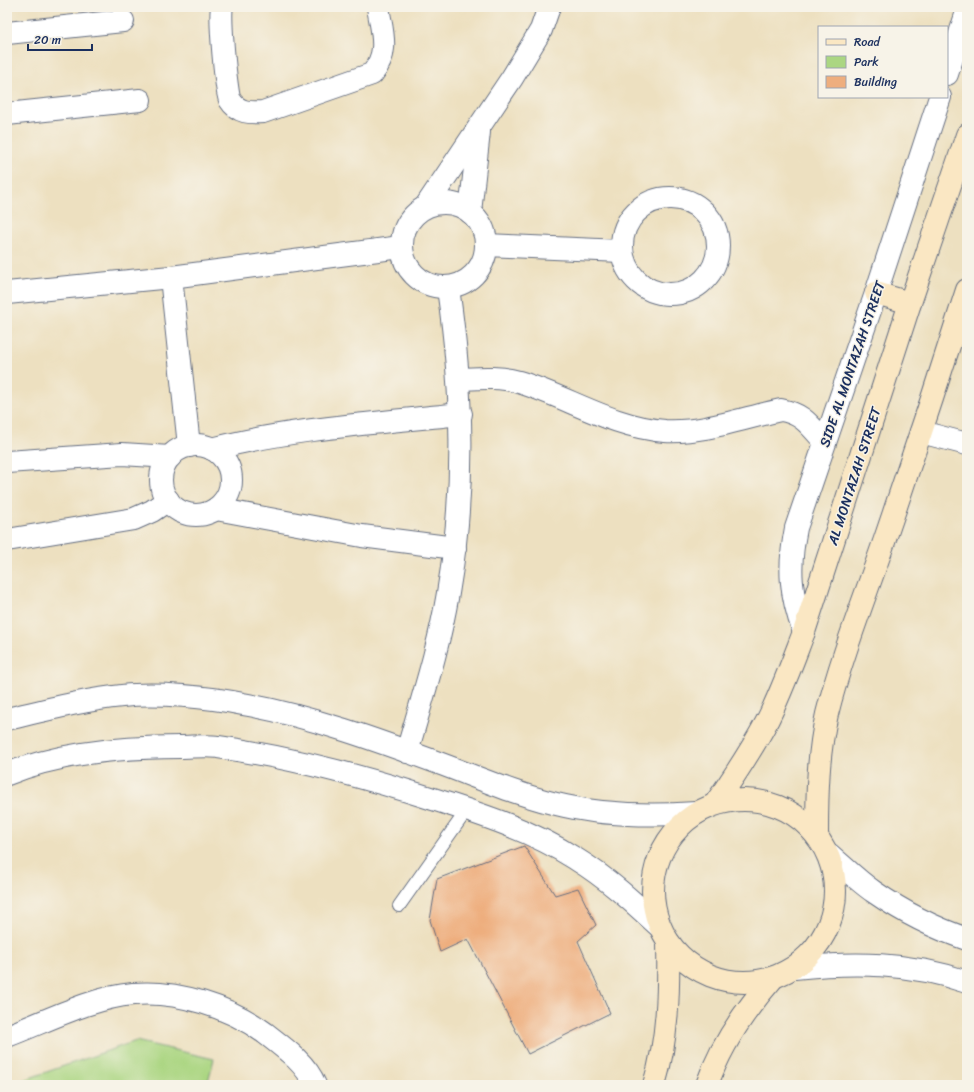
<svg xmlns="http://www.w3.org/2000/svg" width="974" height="1092" font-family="Sriracha,sans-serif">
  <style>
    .green { fill: #abd682; stroke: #638270 }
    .building { fill: #eeae7e }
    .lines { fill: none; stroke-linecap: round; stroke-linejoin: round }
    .lane-casing { stroke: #646d80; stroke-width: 14 }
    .street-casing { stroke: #646d80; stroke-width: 24 }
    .secondary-casing { stroke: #646d80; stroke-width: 24 }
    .lane { stroke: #fff; stroke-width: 12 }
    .street { stroke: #fff; stroke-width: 22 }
    .secondary { stroke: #fae7c3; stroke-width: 22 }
    .labels { text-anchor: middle; stroke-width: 3; stroke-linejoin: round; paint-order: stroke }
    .street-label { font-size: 14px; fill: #1b2f5e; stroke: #f7f3e8 }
  </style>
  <rect width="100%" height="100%" fill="#f7f3e8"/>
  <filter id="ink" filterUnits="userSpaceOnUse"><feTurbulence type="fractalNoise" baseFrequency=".025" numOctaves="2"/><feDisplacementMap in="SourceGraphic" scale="8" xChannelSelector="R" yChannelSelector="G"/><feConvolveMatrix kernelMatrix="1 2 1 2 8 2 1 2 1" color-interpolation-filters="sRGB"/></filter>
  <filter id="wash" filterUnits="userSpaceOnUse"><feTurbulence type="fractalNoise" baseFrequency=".012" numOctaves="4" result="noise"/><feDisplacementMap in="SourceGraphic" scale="16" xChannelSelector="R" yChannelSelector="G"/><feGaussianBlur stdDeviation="0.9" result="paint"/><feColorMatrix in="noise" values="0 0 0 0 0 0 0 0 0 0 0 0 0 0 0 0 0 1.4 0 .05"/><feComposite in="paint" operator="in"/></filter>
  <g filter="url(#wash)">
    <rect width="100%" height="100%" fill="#ede0c0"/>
    <!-- green -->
    <path class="green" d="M136 1041 214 1059 207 1085H9Z"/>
    <g id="blocks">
      <!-- building -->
      <path class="building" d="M524 846 555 895 578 888 596 925 578 941 610 1013 528 1054 468 939 440 952 430 920 437 879Z"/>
    </g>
  </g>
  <g filter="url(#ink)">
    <use href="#blocks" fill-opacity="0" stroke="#646d80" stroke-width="1"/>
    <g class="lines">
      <!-- lane casing -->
      <g class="lane-casing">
        <path id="lane" d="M399 906 467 810"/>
      </g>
      <!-- street casing -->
      <g class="street-casing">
        <g id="street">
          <path d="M222 7C219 14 226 93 230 100 238 113 250 113 263 112L372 74C390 52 382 33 378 7"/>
          <path d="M7 33 123 21"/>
          <path d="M947 74 967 12"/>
          <path d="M7 114 140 100"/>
          <circle cx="670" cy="246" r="48"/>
          <circle cx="444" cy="245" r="42"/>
          <path d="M426 206 512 78 541 30 549 7"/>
          <path d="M470 212 479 132"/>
          <path d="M486 245 621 251"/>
          <path d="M171 277 189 446"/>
          <path d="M7 293 171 277 401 247"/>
          <path d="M459 379C479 378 499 376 519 382 568 397 612 427 665 431 704 433 743 418 781 410 804 414 810 426 825 442"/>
          <path d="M921 432 967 444"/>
          <circle cx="196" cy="480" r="35"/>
          <path d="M212 449C294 428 378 423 461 414"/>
          <path d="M7 462 122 454 170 457"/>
          <path d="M216 509 362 536 455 548"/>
          <path d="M7 540 134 519 152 511 168 500"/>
          <path d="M804 632C790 594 788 568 796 528L876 293 940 97"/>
          <path d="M7 719C45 710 83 700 122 696 157 692 209 697 243 704 311 716 379 741 444 765 484 780 523 797 565 806 609 816 652 816 696 813"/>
          <path d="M407 752C422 699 439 647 448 593 466 488 463 393 448 288"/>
          <path d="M7 774C59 753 124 747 180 747 192 747 206 745 218 747 291 757 361 776 430 798 480 814 531 830 576 859 607 878 633 902 660 927"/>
          <path d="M829 854C844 867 858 881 874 892 903 912 934 928 967 939"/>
          <path d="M794 968C853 962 910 962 967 982"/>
          <path d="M7 1036C47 1021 90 998 133 994 177 990 230 1007 265 1033 283 1047 306 1063 315 1085"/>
        </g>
      </g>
      <!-- secondary casing -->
      <g class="secondary-casing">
        <g id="secondary">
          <path d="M876 293 910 303"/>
          <circle cx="744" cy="891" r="91"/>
          <path d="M715 804C733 778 751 751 766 723 781 694 792 663 804 632L910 303 967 135"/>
          <path d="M817 834C817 794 818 753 827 714 842 654 866 595 886 536 914 454 941 372 967 290"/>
          <path d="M654 1085C668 1039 669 990 668 942"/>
          <path d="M707 1085C721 1044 745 1010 773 978"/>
        </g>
      </g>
      <!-- lane -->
      <use href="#lane" class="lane"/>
      <!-- street -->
      <use href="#street" class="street"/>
      <!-- secondary -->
      <use href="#secondary" class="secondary"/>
    </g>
  </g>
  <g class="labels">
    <!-- street labels -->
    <g class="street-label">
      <text transform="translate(852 364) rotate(-71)" y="5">SIDE AL MONTAZAH STREET</text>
      <text transform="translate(854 476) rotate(-72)" y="5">AL MONTAZAH STREET</text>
    </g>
  </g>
  <!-- margin -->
  <rect width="974" height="1092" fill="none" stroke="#f7f3e8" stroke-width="24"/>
  <!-- legend -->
  <rect x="818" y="26" width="130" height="72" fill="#f7f3e8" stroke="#9fa5b1"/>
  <rect x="826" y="39" width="20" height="6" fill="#fae7c3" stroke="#9fa5b1"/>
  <text x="854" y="46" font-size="12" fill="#1b2f5e">Road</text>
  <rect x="826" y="56" width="20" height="12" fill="#abd682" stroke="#9fa5b1"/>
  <text x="854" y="66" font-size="12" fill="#1b2f5e">Park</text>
  <rect x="826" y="76" width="20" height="12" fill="#eeae7e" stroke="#9fa5b1"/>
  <text x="854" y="86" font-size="12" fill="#1b2f5e">Building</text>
  <!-- scale -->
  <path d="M28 44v6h64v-6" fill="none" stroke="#1b2f5e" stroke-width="2"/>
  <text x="34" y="44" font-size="12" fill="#1b2f5e" stroke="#f7f3e8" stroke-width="3" paint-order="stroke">20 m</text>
</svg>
